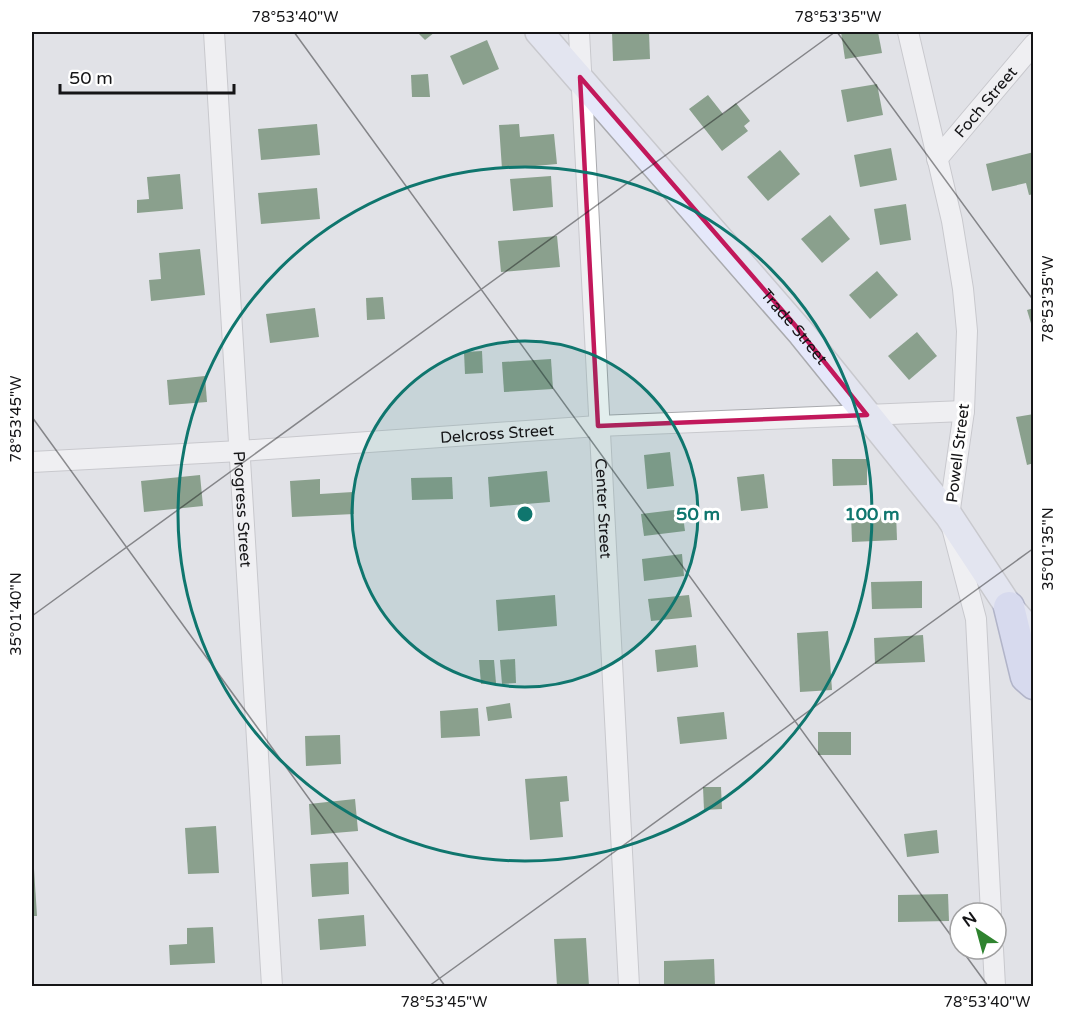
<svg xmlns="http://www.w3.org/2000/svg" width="1065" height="1018" font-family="'Varela Round',sans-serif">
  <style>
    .building { fill: #1f511f }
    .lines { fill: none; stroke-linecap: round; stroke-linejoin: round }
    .street-casing { stroke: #a9aaae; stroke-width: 22 }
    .secondary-casing { stroke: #a9aaae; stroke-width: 30 }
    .primary-casing { stroke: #757ca3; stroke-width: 33 }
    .street { stroke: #fff; stroke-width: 20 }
    .secondary { stroke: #e5e8fa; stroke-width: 27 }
    .primary { stroke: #cbd1f5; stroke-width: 30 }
    .marked { fill: none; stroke: #c2185b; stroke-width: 4.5; stroke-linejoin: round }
    .ticks { fill: none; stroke: #151517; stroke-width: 1.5; stroke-opacity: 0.45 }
    .ring { fill: none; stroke: #0f766e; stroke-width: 3 }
    .labels { text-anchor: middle; stroke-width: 6; stroke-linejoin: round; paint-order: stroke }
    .street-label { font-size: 16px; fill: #151517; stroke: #fff }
    .centre { fill: #0f766e; stroke: #fff; stroke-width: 3 }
    .ring-label { font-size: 18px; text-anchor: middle; font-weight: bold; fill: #0f766e; stroke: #fff; stroke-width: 6; stroke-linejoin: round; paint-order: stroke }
    .neatline { fill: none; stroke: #151517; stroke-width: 2 }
    .ticks-label { font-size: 15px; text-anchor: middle; fill: #151517 }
  </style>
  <rect width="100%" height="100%" fill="#e1e2e7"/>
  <!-- building -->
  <g class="building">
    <path d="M417 32H435L425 40Z"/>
    <path d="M612 32H649L650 59 613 61Z"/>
    <path d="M841 32H878L882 53 845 59Z"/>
    <path d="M487 40 499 69 463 85 450 56Z"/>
    <path d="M428 74 430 97H412L411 75Z"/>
    <path d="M877 84 883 115 847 122 841 90Z"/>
    <path d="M708 95 723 114 736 103 750 121 744 126 748 131 722 151 689 109Z"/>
    <path d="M317 124 320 155 261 160 258 129Z"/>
    <path d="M519 124 520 137 554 134 557 164 502 169 499 125Z"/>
    <path d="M891 148 897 180 860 187 854 155Z"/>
    <path d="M780 150 800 174 768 201 747 177Z"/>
    <path d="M1034 152V194L1029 195 1026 183 992 191 986 164Z"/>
    <path d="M180 174 183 209 137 213V200L149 199 147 177Z"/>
    <path d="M551 176 553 207 513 211 510 179Z"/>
    <path d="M317 188 320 219 261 224 258 193Z"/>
    <path d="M906 204 911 240 880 245 874 209Z"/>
    <path d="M830 215 850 239 822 263 801 239Z"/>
    <path d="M557 236 560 267 501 272 498 241Z"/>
    <path d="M200 249 205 295 151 301 149 280 161 279 159 253Z"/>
    <path d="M877 271 898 295 870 319 849 295Z"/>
    <path d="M383 297 385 319 367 320 366 298Z"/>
    <path d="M315 308 319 337 270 343 266 314Z"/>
    <path d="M1034 308V330H1033L1027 310Z"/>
    <path d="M917 332 937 356 909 380 888 356Z"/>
    <path d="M482 351 483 373 465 374 464 352Z"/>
    <path d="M551 359 553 389 504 392 502 362Z"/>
    <path d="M205 376 207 402 169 405 167 380Z"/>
    <path d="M1034 414V463L1027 465 1016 417Z"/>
    <path d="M670 452 674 486 647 489 644 455Z"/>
    <path d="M832 459H867V485L833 486Z"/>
    <path d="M547 471 550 502 490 507 488 477Z"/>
    <path d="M764 474 768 508 741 511 737 477Z"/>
    <path d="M200 475 203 506 144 512 141 481Z"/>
    <path d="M452 477 453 499 412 500 411 478Z"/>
    <path d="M320 479V494L353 492 354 514 292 517 290 481Z"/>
    <path d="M682 509 685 531 644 536 641 514Z"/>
    <path d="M896 512 897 540 852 542 851 514Z"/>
    <path d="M682 554 684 576 644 581 642 559Z"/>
    <path d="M922 581V608L872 609 871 582Z"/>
    <path d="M555 595 557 626 498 631 496 600Z"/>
    <path d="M689 595 692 617 651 621 648 599Z"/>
    <path d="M828 631 832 690 800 692 797 633Z"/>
    <path d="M923 635 925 662 875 664 874 638Z"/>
    <path d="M696 645 698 667 657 672 655 650Z"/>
    <path d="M515 659 516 683 502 684 500 660Z"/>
    <path d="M479 660H494L496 683 481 684Z"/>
    <path d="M510 703 512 718 488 721 486 707Z"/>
    <path d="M478 708 480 736 441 738 440 711Z"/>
    <path d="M724 712 727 739 680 744 677 717Z"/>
    <rect x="818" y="732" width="33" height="23"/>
    <path d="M340 735 341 764 306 766 305 736Z"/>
    <path d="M567 776 569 801 560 802 563 837 530 840 525 779Z"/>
    <path d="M703 787H721L722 809 704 810Z"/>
    <path d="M355 799 358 831 311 835 309 804Z"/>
    <path d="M216 826 219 873 188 874 185 828Z"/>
    <path d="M937 830 939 853 907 857 904 834Z"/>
    <path d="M348 862 349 894 312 897 310 864Z"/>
    <path d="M34 869 37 916H32V870Z"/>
    <path d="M948 894 949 921 898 922V895Z"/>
    <path d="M364 915 366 946 320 950 318 919Z"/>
    <path d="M213 927 215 963 170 965 169 945 187 944V928Z"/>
    <path d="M586 938 589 986H557L554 939Z"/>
    <path d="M714 959 715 986H664V961Z"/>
  </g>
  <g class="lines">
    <!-- street casing -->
    <g class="street-casing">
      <g id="street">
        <path id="s1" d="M214 32 272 986"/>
        <path id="s2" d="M579 32 629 986"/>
        <path d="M908 32 952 221 963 289 967 331 964 411 949 516 976 619 991 913"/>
        <path id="s3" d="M937 159 1034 44"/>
        <path id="s4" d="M32 462 240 451 598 426 964 411"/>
        <path d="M993 949 995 986"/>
      </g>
    </g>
    <!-- secondary casing -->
    <g class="secondary-casing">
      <g id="secondary">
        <path id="s5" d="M539 32 802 334 949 516 1009 607 1034 636"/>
      </g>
    </g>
    <!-- primary casing -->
    <g class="primary-casing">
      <path id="primary" d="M1009 607 1026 677 1034 684"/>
    </g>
    <!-- street -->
    <use href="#street" class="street"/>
    <!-- secondary -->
    <use href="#secondary" class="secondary"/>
    <!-- primary -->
    <use href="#primary" class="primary"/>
  </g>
  <!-- marked area -->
  <path d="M0 0H1065V1018H0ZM580 77 794 324 867 415 598 426Z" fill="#e1e2e7" fill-opacity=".55" fill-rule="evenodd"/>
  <path class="marked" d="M580 77 794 324 867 415 598 426Z"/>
  <!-- ticks -->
  <path class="ticks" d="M294 32 960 948M837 32 1034 301M32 417 445 986M32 616 835 32M961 949 988 986M429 986 1034 548"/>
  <!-- distance rings -->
  <circle cx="525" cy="514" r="173" fill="#0f766e" fill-opacity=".12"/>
  <g class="ring">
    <circle cx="525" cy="514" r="173"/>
    <circle cx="525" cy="514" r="347"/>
  </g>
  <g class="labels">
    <!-- street labels -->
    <g class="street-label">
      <text dy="6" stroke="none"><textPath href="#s3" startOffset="75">Foch Street</textPath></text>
      <text dy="6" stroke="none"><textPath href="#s5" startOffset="390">Trade Street</textPath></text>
      <text dy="6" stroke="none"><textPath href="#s4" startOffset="466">Delcross Street</textPath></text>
      <text transform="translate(957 453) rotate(-83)" y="6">Powell Street</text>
      <text dy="6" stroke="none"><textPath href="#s1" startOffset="478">Progress Street</textPath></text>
      <text dy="6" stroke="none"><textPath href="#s2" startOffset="477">Center Street</textPath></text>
    </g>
  </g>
  <circle cx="525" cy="514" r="9" class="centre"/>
  <g class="ring-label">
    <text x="698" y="520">50 m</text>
    <text x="872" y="520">100 m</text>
  </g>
  <!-- border -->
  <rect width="1065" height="1018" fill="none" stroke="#ffffff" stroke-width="66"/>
  <!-- north arrow -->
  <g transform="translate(978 931) rotate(324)"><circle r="28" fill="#ffffff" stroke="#a1a1a2" stroke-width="1.5"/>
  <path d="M0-4.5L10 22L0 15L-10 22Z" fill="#2f832f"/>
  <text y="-9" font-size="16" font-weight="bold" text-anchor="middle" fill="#151517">N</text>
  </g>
  <!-- scale -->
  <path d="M60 84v9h174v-9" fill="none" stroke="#151517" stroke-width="3"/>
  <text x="69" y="84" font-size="18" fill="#151517" stroke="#ffffff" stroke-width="4.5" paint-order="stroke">50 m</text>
  <rect x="33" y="33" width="999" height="952" class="neatline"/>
  <g class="ticks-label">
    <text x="295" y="22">78°53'40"W</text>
    <text x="838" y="22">78°53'35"W</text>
    <text transform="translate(1048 299) rotate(-90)" y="5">78°53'35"W</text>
    <text transform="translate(16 419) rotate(-90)" y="5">78°53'45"W</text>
    <text transform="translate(1048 549) rotate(-90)" y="5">35°01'35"N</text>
    <text transform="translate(16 614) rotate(-90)" y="5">35°01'40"N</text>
    <text x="444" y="1007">78°53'45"W</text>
    <text x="987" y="1007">78°53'40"W</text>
  </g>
</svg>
